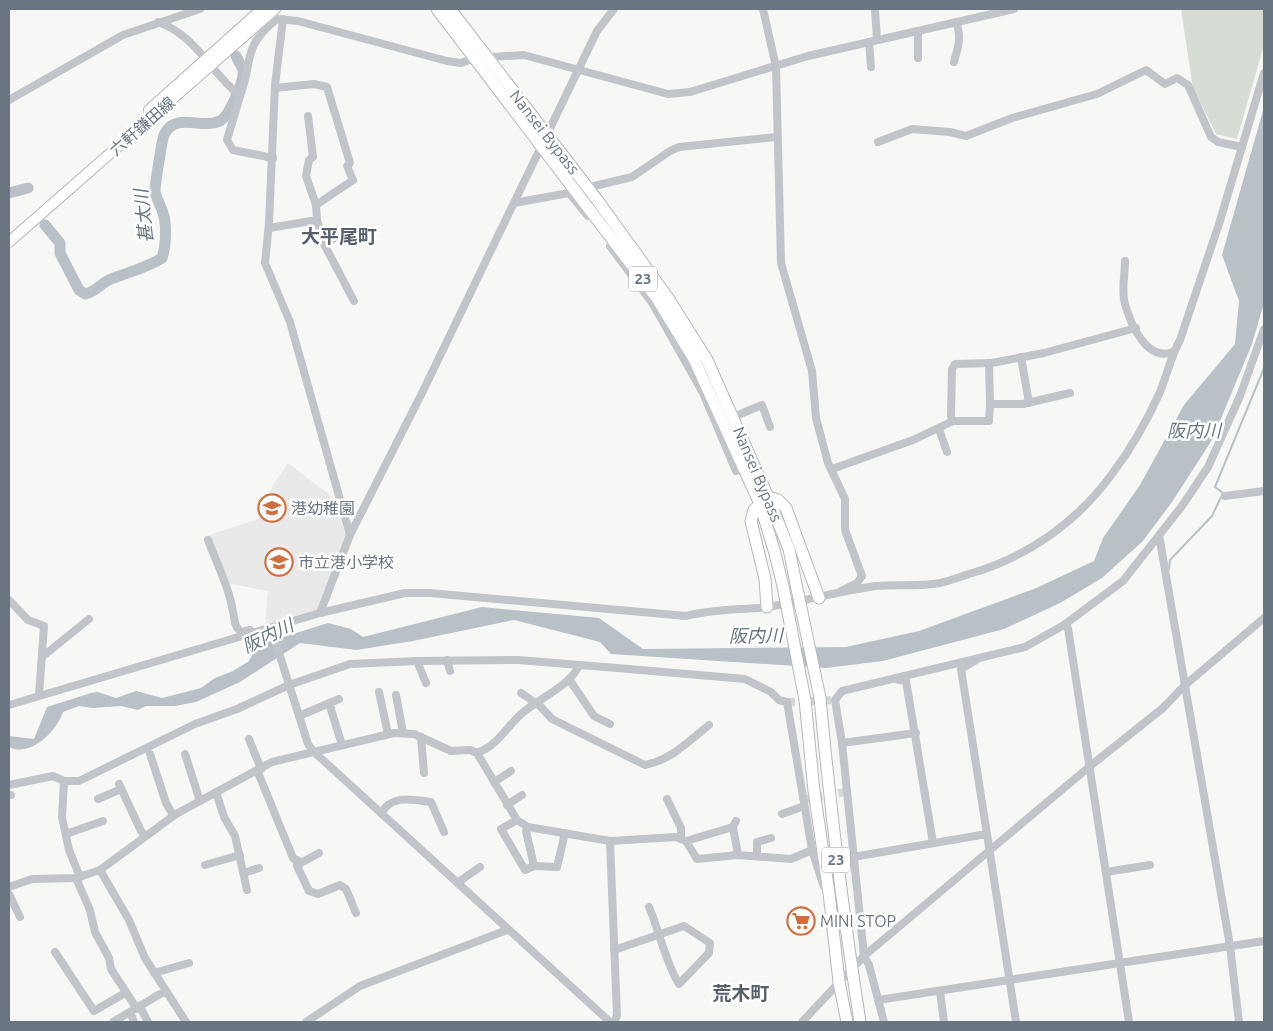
<svg xmlns="http://www.w3.org/2000/svg" width="1273" height="1031" font-family="Ubuntu,'Noto Sans JP',sans-serif">
  <style>
    .built { fill: #e8e9e8 }
    .green { fill: #d7dcd5 }
    .water { fill: #b9c1c7 }
    .lines { fill: none; stroke-linecap: round; stroke-linejoin: round }
    .stream { stroke: #b9c1c7; stroke-width: 2 }
    .river { stroke: #b9c1c7; stroke-width: 11 }
    .minor-tunnel { stroke: #d4d7d8; stroke-width: 8; stroke-dasharray: 8 4; stroke-linecap: butt }
    .major-casing { stroke: #b3b6ba; stroke-width: 12 }
    .highway-casing { stroke: #b4b7ba; stroke-width: 13 }
    .minor { stroke: #c1c4c8; stroke-width: 8 }
    .major { stroke: #fff; stroke-width: 10 }
    .highway { stroke: #fff; stroke-width: 11 }
    .highway-bridge-casing { stroke: #b4b7ba; stroke-width: 13; stroke-linecap: butt }
    .highway-bridge { stroke: #fff; stroke-width: 11 }
    .labels { text-anchor: middle; stroke-width: 5; stroke-linejoin: round; paint-order: stroke }
    .shield { fill: #fff; stroke: #979ea8; stroke-width: 1 }
    .shield-label { font-size: 15px; font-weight: bold; fill: #6a7582 }
    .street-label { font-size: 16px; fill: #6a7582; stroke: #fff }
    .poi-label { font-size: 16px; fill: #6a7582; stroke: #fff; text-anchor: start }
    .water-label { font-size: 18px; font-style: italic; fill: #66757e; stroke: #fff }
    .quarter-label { font-size: 19px; font-weight: bold; fill: #575f69; stroke: #fff }
  </style>
  <rect width="100%" height="100%" fill="#f7f8f5"/>
  <!-- built -->
  <path class="built" d="M288 463 335 499 347 540 318 610 290 617 288 620 265 627 268 591 227 583 209 535 258 519 273 485Z"/>
  <!-- green -->
  <path class="green" d="M1181 9H1264V45L1237 139 1216 134 1193 88Z"/>
  <!-- water -->
  <path class="water" d="M1264 107V303L1252 344 1212 440 1172 502 1143 541 1102 578 1060 603 1004 629 883 661 826 668 611 654 600 642 514 620 413 641 356 650 300 643 240 682 196 702 175 706H146L138 710 121 706 93 708 79 706 63 712C57 731 30 758 9 747V736L34 739 47 707 91 693 98 692 116 698 136 691 162 698 201 688 215 678 233 671 249 661 258 645 328 623 351 629 363 637 482 607 599 618 643 649 846 647 919 631 1034 589 1094 561 1103 538 1140 485 1184 405 1235 344 1239 301 1222 255Z"/>
  <g class="lines">
    <!-- stream -->
    <path class="stream" d="M1169 569 1170 560 1212 516 1223 493 1215 487 1264 368"/>
    <!-- river -->
    <g class="river">
      <path d="M9 193 28 188"/>
      <path d="M45 225 60 243V253L79 290 85 294C96 292 101 283 111 279 129 272 146 268 162 258 166 246 167 225 163 213 161 206 156 198 155 191 155 185 162 140 164 135 175 111 202 130 220 121 229 116 245 80 243 70 242 66 238 61 236 56"/>
    </g>
    <!-- minor-tunnel -->
    <g class="minor-tunnel">
      <path d="M787 702 835 700"/>
      <path d="M803 800 845 792"/>
    </g>
    <!-- major casing -->
    <g class="major-casing">
      <g id="major">
        <path d="M149 110 262 9"/>
        <path d="M9 242 275 9"/>
      </g>
    </g>
    <!-- highway casing -->
    <g class="highway-casing">
      <g id="highway">
        <path d="M437 9 656 297 694 359 760 504 774 550 783 586"/>
        <path d="M450 9 598 201 668 298 707 360 768 497 789 549 796 584"/>
        <path d="M768 497 778 500 786 508 819 598"/>
        <path d="M760 504 754 510 751 521 765 579 767 607"/>
        <path d="M820 698C830 806 843 914 860 1022"/>
        <path d="M805 700 814 791 829 893 839 982 847 1022"/>
      </g>
    </g>
    <!-- minor -->
    <g class="minor">
      <path d="M763 9 776 67 781 263 812 371 816 418 828 463 845 499V530L862 576 857 583 841 591"/>
      <path d="M875 9 877 40"/>
      <path d="M283 19 275 85 269 223 265 263 290 322 350 535 320 613"/>
      <path d="M158 22C197 36 209 71 240 96L227 140 233 150 273 158"/>
      <path d="M869 42 871 67"/>
      <path d="M918 58V31"/>
      <path d="M954 62C958 47 962 37 956 22"/>
      <path d="M275 88 314 84 327 87 350 163 347 166 353 180 316 205"/>
      <path d="M240 96C254 59 241 48 277 19L298 21 447 61 461 63 475 58 524 55 668 94 690 92 808 56 1014 9"/>
      <path d="M9 100 123 35 200 9"/>
      <path d="M878 142 912 129 950 132 966 136 1012 118 1097 94 1146 70 1165 84 1177 78 1188 85 1211 137 1218 142 1242 147"/>
      <path d="M594 186 632 177 670 151 679 147 776 137"/>
      <path d="M514 203 569 193 588 216"/>
      <path d="M317 220 324 244 354 301"/>
      <path d="M269 228 317 220 316 205 306 176 309 160 313 157 308 116"/>
      <path d="M324 244 342 234"/>
      <path d="M610 246 653 304 703 393 736 471"/>
      <path d="M1125 261C1125 274 1121 292 1125 304 1131 325 1147 362 1173 352"/>
      <path d="M1021 357 1029 403"/>
      <path d="M989 363 990 404"/>
      <path d="M733 417 762 405 770 427"/>
      <path d="M953 421 951 417 952 369 955 364 992 363 1044 353 1136 328"/>
      <path d="M939 429 947 452"/>
      <path d="M832 469 913 440 953 421H989L990 404H1023L1070 393"/>
      <path d="M1225 496 1264 491"/>
      <path d="M350 535 423 391 597 31 614 9"/>
      <path d="M1159 535 1230 946 1239 1022"/>
      <path d="M208 540C217 564 229 587 233 612 235 620 234 628 242 632L250 630"/>
      <path d="M9 600 28 620 44 626 39 695"/>
      <path d="M1064 625 1068 628 1129 1022"/>
      <path d="M271 628 308 744 313 751 610 1022"/>
      <path d="M42 657 89 619"/>
      <path d="M447 660 450 671"/>
      <path d="M976 660 961 669 987 834"/>
      <path d="M417 661 426 683"/>
      <path d="M569 679 594 716 610 724"/>
      <path d="M894 679 906 681 933 843"/>
      <path d="M379 692 388 734"/>
      <path d="M521 693 540 706 552 719 645 765C671 760 689 741 709 725"/>
      <path d="M396 695 403 733"/>
      <path d="M329 703 342 745"/>
      <path d="M9 705 320 613 405 593H430L686 616C713 609 740 610 768 607 804 601 840 591 876 586 897 584 919 587 940 583 950 581 960 577 969 574 1027 557 1076 523 1112 474 1131 449 1147 421 1160 392 1167 375 1171 356 1180 340L1219 224 1264 73"/>
      <path d="M299 716 339 699"/>
      <path d="M421 737 424 773"/>
      <path d="M249 739 261 769"/>
      <path d="M842 743 916 733"/>
      <path d="M477 753C497 746 505 729 520 715 536 700 572 685 579 665"/>
      <path d="M150 754 166 803 173 815"/>
      <path d="M185 754 200 801"/>
      <path d="M257 770 293 858 301 863 319 853"/>
      <path d="M64 781 62 817 69 850 80 877"/>
      <path d="M494 782 511 771"/>
      <path d="M119 784 141 831 145 836"/>
      <path d="M9 785 53 776 64 781H79L195 724 237 709 289 685 350 664 417 661 518 660 617 668 745 679 771 692 779 700 787 702 812 850"/>
      <path d="M216 792 224 817 235 836 247 890"/>
      <path d="M9 795H11"/>
      <path d="M98 799 121 789"/>
      <path d="M667 799 681 828V839"/>
      <path d="M507 805 522 795"/>
      <path d="M382 812C393 794 413 800 431 802L444 832"/>
      <path d="M782 814 804 806"/>
      <path d="M517 820 501 829 525 870 534 866 557 867 565 833"/>
      <path d="M736 821 733 827 738 855"/>
      <path d="M528 827 526 831 534 866"/>
      <path d="M66 834 103 821"/>
      <path d="M610 841 617 1016 614 1022"/>
      <path d="M686 841 733 827"/>
      <path d="M757 855V842L771 838"/>
      <path d="M853 857 987 834 1016 1022"/>
      <path d="M297 860V866L309 891 318 894 340 885 346 889 356 913"/>
      <path d="M205 865 240 855"/>
      <path d="M100 870 129 920 145 958 186 1022"/>
      <path d="M1106 872 1150 865"/>
      <path d="M244 873 259 868"/>
      <path d="M76 878 90 910 95 932 109 958 111 969 137 1009"/>
      <path d="M457 883 480 867"/>
      <path d="M9 887 32 879 76 878 100 870 176 814 272 762 394 733 414 734 451 751 470 750 477 753 517 820 528 827 610 841 676 837 686 841 697 859 738 855 791 859 812 850 824 887"/>
      <path d="M9 894 20 917"/>
      <path d="M614 950 684 926 710 943 709 953 679 984C666 964 659 930 649 907"/>
      <path d="M55 952 94 1011 125 993"/>
      <path d="M154 973 189 963"/>
      <path d="M940 991 944 1022"/>
      <path d="M878 1000 1264 941"/>
      <path d="M140 1007 148 1022"/>
      <path d="M130 1012 134 1022"/>
      <path d="M113 1022 160 994 167 992"/>
      <path d="M306 1022 360 986 507 930"/>
      <path d="M802 1022 864 956 1089 767 1163 708 1184 686 1264 618"/>
      <path d="M884 1022 869 965 864 956 842 743 835 700 842 691 1025 647 1064 625 1123 581 1182 506 1208 467 1240 396 1264 329"/>
    </g>
    <!-- major -->
    <use href="#major" class="major"/>
    <!-- highway -->
    <use href="#highway" class="highway"/>
    <!-- highway-bridge casing -->
    <g class="highway-bridge-casing">
      <g id="highway-bridge">
        <path d="M796 584 820 698"/>
        <path d="M783 586 805 700"/>
      </g>
    </g>
    <!-- highway-bridge -->
    <use href="#highway-bridge" class="highway-bridge"/>
  </g>
  <!-- icons -->
  <defs>
    <g id="school-ring" transform="scale(1.4375)"><circle r="9.5" fill="#fff" stroke="#ce6f3f" stroke-width="1.5"/><path d="M0-5L7-2L0 1L-7-2ZM-4 1L0 2.5L4 1V4Q0 6-4 4Z" fill="#ce6f3f"/></g>
    <g id="supermarket-ring" transform="scale(1.4375)"><circle r="9.5" fill="#fff" stroke="#ce6f3f" stroke-width="1.5"/><path d="M-6-5.5h2.5l.6 2H6L4.5 2H-2.5L-4.4-4H-6ZM-1.5 3.2a1.3 1.3 0 1 0 .1 0ZM3 3.2a1.3 1.3 0 1 0 .1 0Z" fill="#ce6f3f"/></g>
  </defs>
  <g fill-rule="evenodd">
    <use href="#school-ring" x="272" y="508"/>
    <use href="#school-ring" x="279" y="562"/>
    <use href="#supermarket-ring" x="801" y="921"/>
  </g>
  <g class="labels">
    <!-- shield labels -->
    <g class="shield">
      <rect x="629" y="266.5" width="28" height="25" rx="4"/>
      <rect x="822" y="847.5" width="28" height="25" rx="4"/>
    </g>
    <g class="shield-label">
      <text x="643" y="284">23</text>
      <text x="836" y="865">23</text>
    </g>
    <!-- street labels -->
    <g class="street-label">
      <text transform="translate(142 126) rotate(-41)" y="6">六軒鎌田線</text>
      <text transform="translate(545 132) rotate(52)" y="6">Nansei Bypass</text>
      <text transform="translate(758 474) rotate(67)" y="6">Nansei Bypass</text>
    </g>
    <!-- poi labels -->
    <g class="poi-label">
      <text x="291" y="514">港幼稚園</text>
      <text x="298" y="568">市立港小学校</text>
      <text x="820" y="927">MINI STOP</text>
    </g>
    <!-- water labels -->
    <g class="water-label">
      <text transform="translate(144 216) rotate(-96)" y="6">甚太川</text>
      <text x="1194" y="437">阪内川</text>
      <text transform="translate(268 636) rotate(-26)" y="6">阪内川</text>
      <text transform="translate(756 636) rotate(-1)" y="6">阪内川</text>
    </g>
    <!-- quarter labels -->
    <g class="quarter-label">
      <text x="339" y="243">大平尾町</text>
      <text x="741" y="1000">荒木町</text>
    </g>
  </g>
  <!-- border -->
  <rect width="1273" height="1031" fill="none" stroke="#6a7582" stroke-width="20"/>
</svg>
